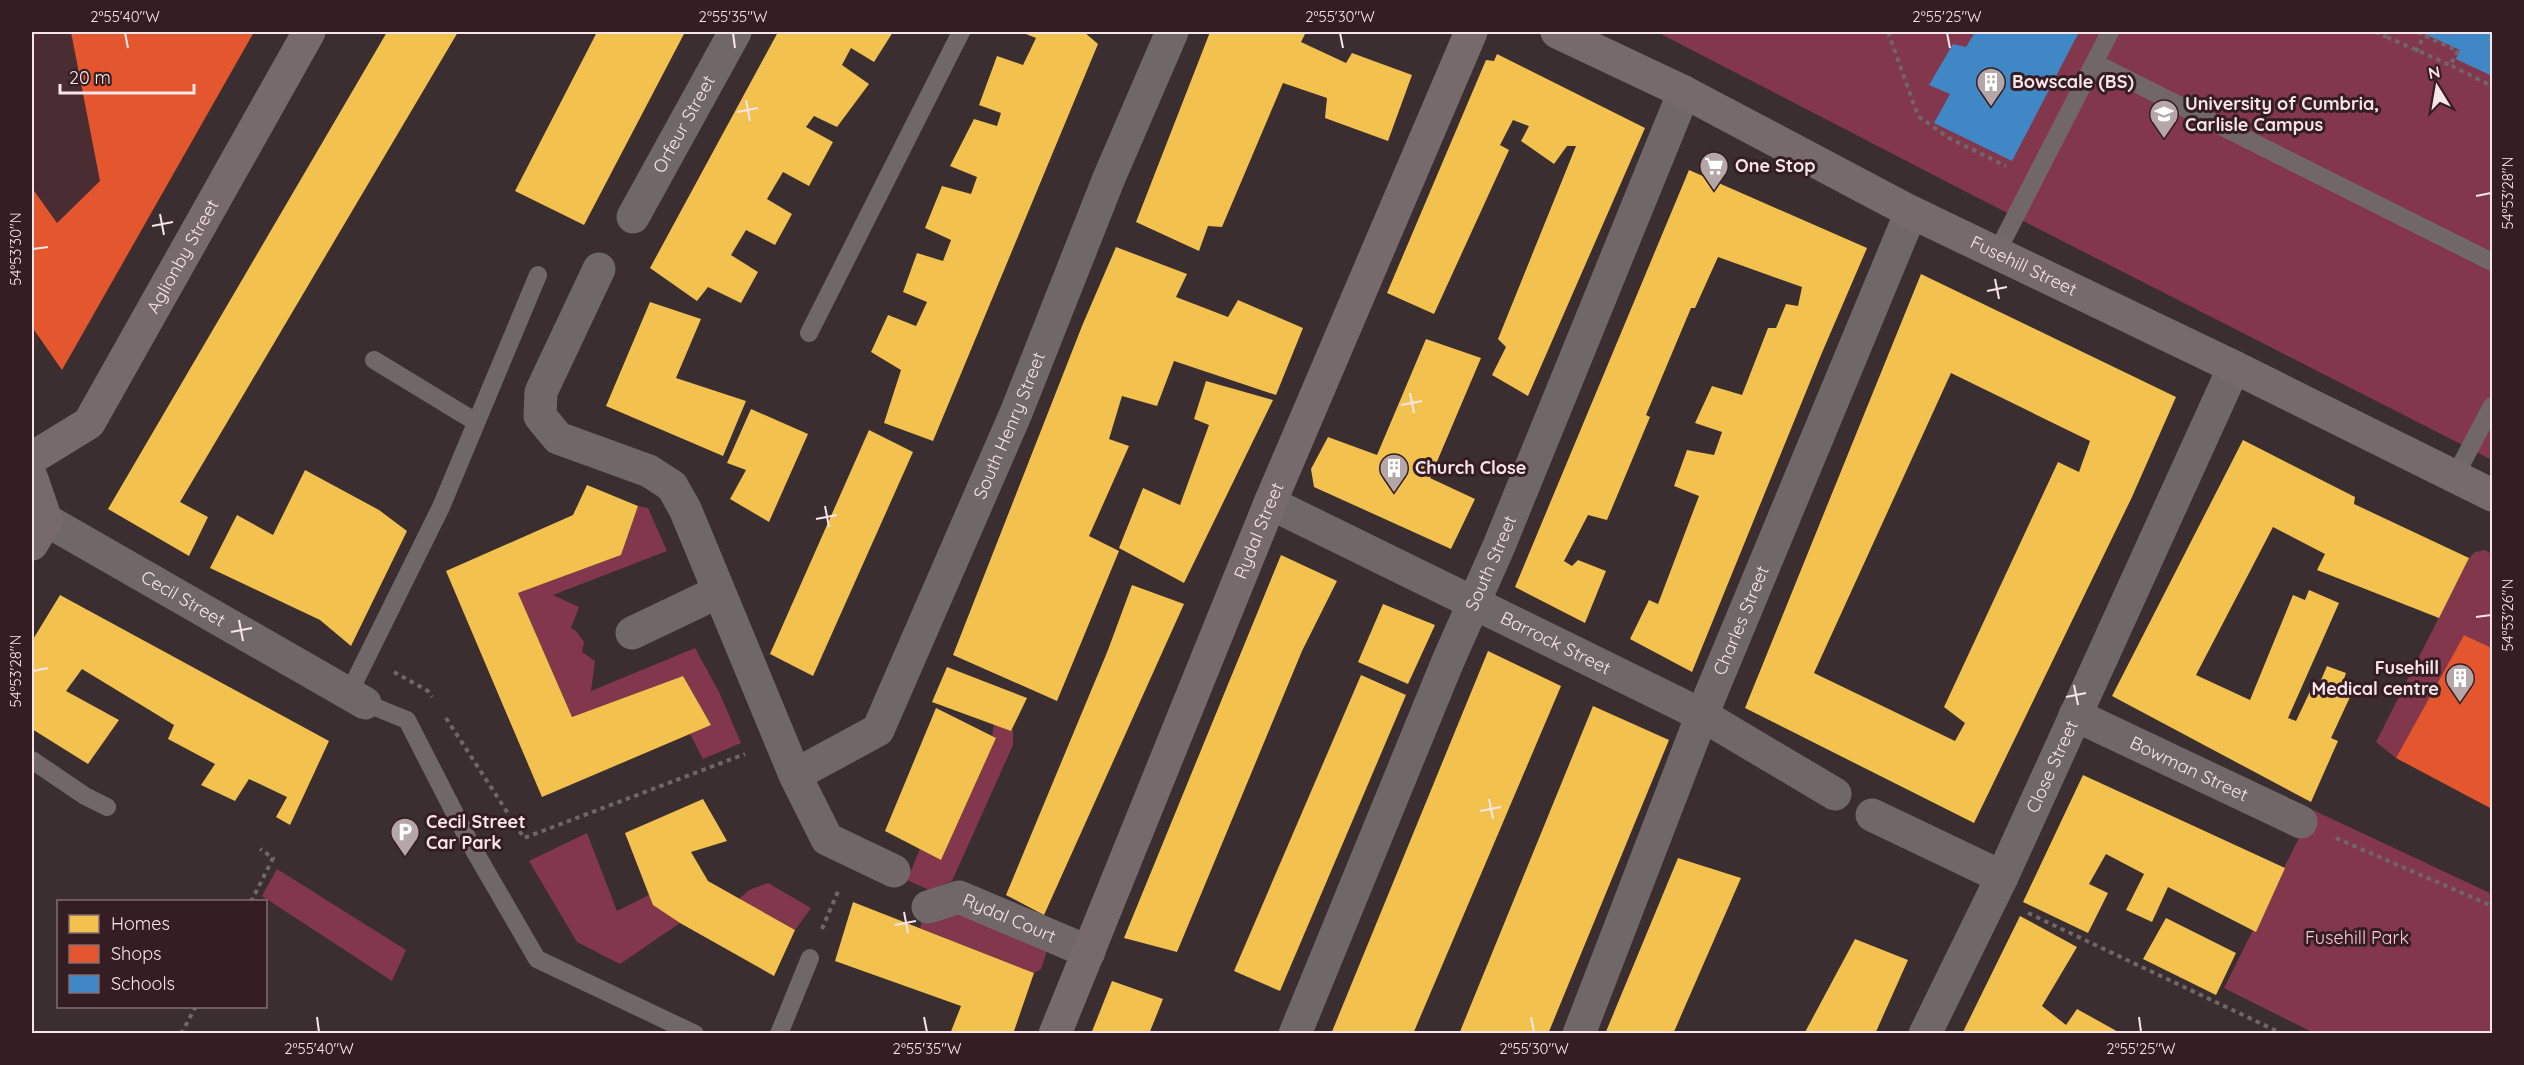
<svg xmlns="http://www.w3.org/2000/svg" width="2524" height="1065" font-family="Quicksand,sans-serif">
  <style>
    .built { fill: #4a2c33 }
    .green { fill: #83374d }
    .homes { fill: #f2c14e; fill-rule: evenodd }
    .shops { fill: #e4572e }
    .schools { fill: #3f88c5 }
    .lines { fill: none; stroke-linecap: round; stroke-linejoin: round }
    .path { stroke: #706668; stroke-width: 4; stroke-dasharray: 4.5 4.5; stroke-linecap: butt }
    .lane { stroke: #716769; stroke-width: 18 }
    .street { stroke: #716769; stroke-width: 33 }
    .secondary { stroke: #776a6d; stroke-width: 33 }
    .ticks { fill: none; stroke: #f7e6e9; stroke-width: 2 }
    .labels { text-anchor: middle; stroke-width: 6; stroke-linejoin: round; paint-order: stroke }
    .poi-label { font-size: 18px; font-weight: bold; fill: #f7e6e9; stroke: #351e23; text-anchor: start }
    .street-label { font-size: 18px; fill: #f7e6e9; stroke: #351e23 }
    .park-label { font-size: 18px; fill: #fcc7d2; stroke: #351e23 }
    .neatline { fill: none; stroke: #f7e6e9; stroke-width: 2 }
    .ticks-label { font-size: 15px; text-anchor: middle; fill: #f7e6e9 }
  </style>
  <rect width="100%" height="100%" fill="#3a2e30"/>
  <!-- built -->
  <path class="built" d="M32 32H210L32 353Z"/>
  <!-- green -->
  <g class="green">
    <path d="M1657 32H2492V460L1980 199Z"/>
    <path d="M638 506 648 508 667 551 553 595 579 607 571 628 576 631 584 642 582 652 595 661 591 691 695 648 719 692 741 743 703 759 690 734 711 725 683 676 572 717 518 593 621 555Z"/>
    <path d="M2485 550 2492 554V648L2464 635 2396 758 2376 742 2469 558 2475 552Z"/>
    <path d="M994 725 1013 730V745L952 881 929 890 907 880 920 849 941 860 996 738 992 735Z"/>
    <path d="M2313 810 2492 894V1033H2314L2224 988Z"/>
    <path d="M587 833 617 911 649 895 653 905 680 923 620 964 577 942 529 861Z"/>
    <path d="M277 869 406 950 392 981 262 896Z"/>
    <path d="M768 883 811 908 795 930 739 899 749 890Z"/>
    <path d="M926 906 1051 938 1041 969 1034 973 920 928Z"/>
  </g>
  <!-- homes -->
  <g class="homes">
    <path d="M387 32H458L180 502 208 517 189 556 108 509Z"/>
    <path d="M597 32H685L584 225 515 191Z"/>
    <path d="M778 32H893L874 62 851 48 842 65 869 84 837 127 814 116 806 127 833 142 809 186 783 172 767 199 792 214 775 245 746 230 731 255 758 272 741 303 708 287 697 301 650 268Z"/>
    <path d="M1021 32H1084L1098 44 933 441 884 423 901 370 871 352 888 315 916 326 927 302 903 292 917 253 943 261 951 240 925 228 942 186 971 194 977 177 950 166 974 119 997 126 1001 113 979 105 997 56 1023 65 1036 38Z"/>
    <path d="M1210 32H1306L1301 42 1346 63 1352 53 1412 75 1388 141 1325 118 1327 98 1283 83 1222 227 1208 226 1199 251 1136 222Z"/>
    <path d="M1497 54 1645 128 1528 396 1492 375 1506 347 1498 339 1576 146H1567L1554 164 1521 141 1529 126 1513 120 1500 145 1509 150 1434 314 1387 293 1486 60 1494 61Z"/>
    <path d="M1689 170 1867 248 1821 355 1692 672 1630 639 1649 600 1658 604 1699 496 1674 486 1687 450 1714 455 1722 432 1695 423 1712 386 1742 395 1768 328H1776L1786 304 1798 306 1802 287 1718 257 1695 308H1691L1646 415 1650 417 1607 520 1588 515 1564 561 1572 566 1578 560 1606 571 1585 623 1515 587Z"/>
    <path d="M1116 247 1187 274 1176 297 1228 317 1238 300 1303 328 1276 395 1174 361 1157 406 1122 396 1109 439 1129 446 1089 536 1119 551 1057 701 953 655 1082 326Z"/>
    <path d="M1921 274 2176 397 2132 497 1974 823 1745 708ZM1951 373 2090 441 2079 472 2058 462 1944 707 1965 723 1955 741 1814 673Z"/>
    <path d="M650 302 701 319 676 378 746 401 723 456 606 406Z"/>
    <path d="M1426 339 1481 358 1430 478 1475 499 1451 549 1314 487 1311 469 1328 437 1377 455Z"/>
    <path d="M1206 381 1273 400 1184 583 1119 548 1143 488 1180 505 1209 425 1194 419Z"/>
    <path d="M751 409 808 434 769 522 730 499 746 470 727 463Z"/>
    <path d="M869 430 913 452 813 676 770 654Z"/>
    <path d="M2243 440 2355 497 2354 504 2469 558 2439 618 2317 570 2325 554 2273 527 2196 675 2250 700 2293 595 2305 600 2309 590 2339 603 2288 718 2296 721 2314 683 2318 687 2327 666 2346 673 2340 691 2350 697 2331 738 2338 741 2311 802 2112 696Z"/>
    <path d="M305 470 379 510 407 531 351 646 320 620 210 568 237 515 273 535Z"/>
    <path d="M587 485 638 506 621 555 518 593 572 717 683 676 711 725 542 797 446 571 573 515Z"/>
    <path d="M1281 555 1337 581 1302 651 1177 952 1124 938Z"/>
    <path d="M1132 585 1184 604 1044 915 1006 895 1108 650Z"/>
    <path d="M60 595 329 741 290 825 276 817 287 797 249 779 235 801 201 785 215 764 168 739 174 725 82 669 66 691 119 720 88 764 32 729V641Z"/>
    <path d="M1383 604 1435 625 1408 684 1358 662Z"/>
    <path d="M1488 651 1561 686 1413 1034H1331Z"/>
    <path d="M947 667 1027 698 1011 731 932 702Z"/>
    <path d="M1361 675 1406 695 1280 991 1234 971Z"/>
    <path d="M1593 706 1669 740 1548 1034H1459Z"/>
    <path d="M936 708 996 738 941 860 885 831Z"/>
    <path d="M2083 775 2285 868 2256 932 2168 887 2152 922 2126 910 2144 874 2106 854 2089 884 2108 893 2088 933 2023 902Z"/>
    <path d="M703 799 727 841 691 852 708 881 795 930 774 976 680 923 653 905 649 895 625 833Z"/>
    <path d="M1678 858 1741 878 1673 1034H1605Z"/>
    <path d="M853 902 1034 973 1013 1034H950L961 1006 835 961Z"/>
    <path d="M2020 916 2077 947 2042 1006 2066 1025 2077 1009 2122 1034H1962Z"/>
    <path d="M2166 918 2236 953 2216 995 2143 959Z"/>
    <path d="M1855 939 1908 960 1875 1034H1804Z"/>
    <path d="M1112 981 1163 999 1149 1034H1091Z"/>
  </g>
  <!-- shops -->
  <g class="shops">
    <path d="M71 32H254L62 370 32 327V188L57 223 100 181Z"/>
    <path d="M2464 635 2492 648V809L2396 758Z"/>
  </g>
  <!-- schools -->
  <g class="schools">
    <path d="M1975 32H2079L2012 161 1934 123 1950 94 1929 85 1953 44 1966 47Z"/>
    <path d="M2420 32H2492V76L2456 59 2460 50Z"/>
  </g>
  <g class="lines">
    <!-- path -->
    <g class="path">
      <path d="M1888 32 1918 116 1949 138 2006 166"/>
      <path d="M2375 32 2387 37 2389 32"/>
      <path d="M2417 32 2458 51 2450 65 2492 86"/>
      <path d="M2387 37 2450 65"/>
      <path d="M2416 52 2424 35"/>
      <path d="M394 672 428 691 432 697"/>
      <path d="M446 718 524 838 745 754"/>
      <path d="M2336 838 2492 906"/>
      <path d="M251 902 273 858 260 849"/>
      <path d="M2028 913 2283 1034"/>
      <path d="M822 929 839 889"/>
      <path d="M181 1034 196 1006"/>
    </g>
    <!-- lane -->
    <g class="lane">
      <path d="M2095 63 2492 262"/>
      <path d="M1997 252 2110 32"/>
      <path d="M809 333 961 32"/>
      <path d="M374 360 476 422"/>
      <path d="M2455 476 2492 406"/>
      <path d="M349 693 441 507 538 275"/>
      <path d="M365 703 407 720 471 845 537 959 695 1034"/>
      <path d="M32 760 85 796 107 807"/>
      <path d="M779 1034 810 958"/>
    </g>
    <!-- street -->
    <g class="street">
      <path id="s1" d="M633 217 735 32"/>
      <path d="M599 269 541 392 540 416 558 438 649 471 672 486 685 509 795 775 827 839 894 871"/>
      <path id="s2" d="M1270 503 1702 715 1835 794"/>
      <path id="s3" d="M32 512 365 703"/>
      <path d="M632 633 718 592"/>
      <path id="s4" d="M2075 715 2301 822"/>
      <path id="s5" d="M795 775 878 730 1016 413 1109 178 1172 32"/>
      <path d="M1872 815 2002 877"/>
      <path id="s6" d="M928 907 959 897 1089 952"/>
      <path id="s7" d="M1295 1034 1448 661 1499 546 1684 92"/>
      <path id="s8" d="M1579 1034 1702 715 1911 212"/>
      <path id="s9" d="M1925 1034 2002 877 2234 367"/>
    </g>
    <!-- secondary -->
    <g class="secondary">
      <path id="s10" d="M1557 32 1684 92 1911 212 2234 367 2492 495"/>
      <path id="s11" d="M32 458 89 423 309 32"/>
      <path d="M32 479 46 520 32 544"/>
      <path id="s12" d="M1055 1034 1270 503 1471 32"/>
    </g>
  </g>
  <!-- ticks -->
  <path class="ticks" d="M125 33 128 48M733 33 735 48M1340 33 1343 48M1947 33 1950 48M746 100 750 121M737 112 758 108M2476 196 2491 193M160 214 164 235M152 226 173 222M33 249 48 247M1995 279 1999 299M1987 291 2007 287M1410 393 1414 413M1401 405 1422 401M825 506 829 527M816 519 837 515M2476 617 2491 615M239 620 243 641M231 632 252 628M33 671 48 668M2074 685 2078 705M2066 697 2086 693M1489 799 1493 819M1480 811 1501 807M904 912 908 933M895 925 916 921M317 1017 319 1032M924 1017 927 1032M1531 1017 1534 1032M2139 1017 2141 1032"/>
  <!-- icons -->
  <defs>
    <g id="building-pin" transform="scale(1.5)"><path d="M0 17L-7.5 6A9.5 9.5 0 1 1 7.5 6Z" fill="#b5a6a8" stroke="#351e23"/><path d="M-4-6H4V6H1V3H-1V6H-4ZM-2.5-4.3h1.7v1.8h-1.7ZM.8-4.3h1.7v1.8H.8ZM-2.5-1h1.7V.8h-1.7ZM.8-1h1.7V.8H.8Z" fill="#fff"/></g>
    <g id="university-pin" transform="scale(1.5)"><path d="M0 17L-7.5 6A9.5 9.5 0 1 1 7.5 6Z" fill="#b5a6a8" stroke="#351e23"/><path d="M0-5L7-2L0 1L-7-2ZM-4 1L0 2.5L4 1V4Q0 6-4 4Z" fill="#fff"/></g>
    <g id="supermarket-pin" transform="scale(1.5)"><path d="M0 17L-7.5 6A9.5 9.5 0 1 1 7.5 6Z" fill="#b5a6a8" stroke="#351e23"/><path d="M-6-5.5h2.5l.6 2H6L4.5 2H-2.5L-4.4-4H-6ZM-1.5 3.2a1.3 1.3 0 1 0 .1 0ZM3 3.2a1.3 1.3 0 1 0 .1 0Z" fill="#fff"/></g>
    <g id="parking-pin" transform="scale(1.5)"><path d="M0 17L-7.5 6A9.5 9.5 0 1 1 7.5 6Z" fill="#b5a6a8" stroke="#351e23"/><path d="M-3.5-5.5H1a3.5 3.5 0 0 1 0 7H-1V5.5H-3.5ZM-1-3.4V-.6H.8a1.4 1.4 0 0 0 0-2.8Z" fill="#fff"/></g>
  </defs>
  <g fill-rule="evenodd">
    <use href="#building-pin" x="1991" y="82"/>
    <use href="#university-pin" x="2164" y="114"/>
    <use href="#supermarket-pin" x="1714" y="166"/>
    <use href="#building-pin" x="1394" y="468"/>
    <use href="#building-pin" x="2460" y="678"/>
    <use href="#parking-pin" x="405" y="832"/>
  </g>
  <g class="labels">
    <!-- poi labels -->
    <g class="poi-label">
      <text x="2012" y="88">Bowscale (BS)</text>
      <text x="2185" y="110">University of Cumbria,<tspan x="2185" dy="21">Carlisle Campus</tspan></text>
      <text x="1735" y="172">One Stop</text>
      <text x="1415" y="474">Church Close</text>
      <text x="2439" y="674" text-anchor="end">Fusehill<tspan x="2439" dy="21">Medical centre</tspan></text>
      <text x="426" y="828">Cecil Street<tspan x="426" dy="21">Car Park</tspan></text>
    </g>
    <!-- street labels -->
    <g class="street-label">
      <text dy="6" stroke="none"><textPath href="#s1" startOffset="106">Orfeur Street</textPath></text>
      <text dy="6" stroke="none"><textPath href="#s11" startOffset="258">Aglionby Street</textPath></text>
      <text dy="6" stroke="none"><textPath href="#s10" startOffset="522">Fusehill Street</textPath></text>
      <text dy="6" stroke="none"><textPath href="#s5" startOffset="426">South Henry Street</textPath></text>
      <text dy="6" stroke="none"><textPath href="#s12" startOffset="543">Rydal Street</textPath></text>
      <text dy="6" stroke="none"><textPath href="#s7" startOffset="510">South Street</textPath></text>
      <text dy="6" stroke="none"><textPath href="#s3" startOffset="174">Cecil Street</textPath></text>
      <text dy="6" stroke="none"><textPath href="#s8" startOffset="444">Charles Street</textPath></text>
      <text dy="6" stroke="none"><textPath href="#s2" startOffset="318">Barrock Street</textPath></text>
      <text dy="6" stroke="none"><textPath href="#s9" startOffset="296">Close Street</textPath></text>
      <text dy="6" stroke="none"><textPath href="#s4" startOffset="126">Bowman Street</textPath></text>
      <text dy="6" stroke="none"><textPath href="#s6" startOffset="87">Rydal Court</textPath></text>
    </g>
    <!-- park labels -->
    <g class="park-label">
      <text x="2357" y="944">Fusehill Park</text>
    </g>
  </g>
  <!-- border -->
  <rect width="2524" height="1065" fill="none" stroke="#351e23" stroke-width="66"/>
  <!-- legend -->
  <rect x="57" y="900" width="210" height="108" fill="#351e23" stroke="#836e72" stroke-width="1.5"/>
  <rect x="69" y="915" width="30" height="18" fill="#f2c14e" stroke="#836e72" stroke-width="1.5"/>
  <text x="111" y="930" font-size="18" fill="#f7e6e9">Homes</text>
  <rect x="69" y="945" width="30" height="18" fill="#e4572e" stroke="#836e72" stroke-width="1.5"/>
  <text x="111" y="960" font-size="18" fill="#f7e6e9">Shops</text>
  <rect x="69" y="975" width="30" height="18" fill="#3f88c5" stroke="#836e72" stroke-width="1.5"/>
  <text x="111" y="990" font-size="18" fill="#f7e6e9">Schools</text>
  <!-- north arrow -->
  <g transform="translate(2437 87) rotate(349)" stroke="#351e23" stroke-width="4.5" paint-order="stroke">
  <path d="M0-4.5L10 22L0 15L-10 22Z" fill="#f7e6e9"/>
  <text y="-9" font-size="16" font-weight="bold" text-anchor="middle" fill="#f7e6e9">N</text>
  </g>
  <!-- scale -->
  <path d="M60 84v9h134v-9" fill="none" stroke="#f7e6e9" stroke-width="3"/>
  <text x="69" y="84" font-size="18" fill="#f7e6e9" stroke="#351e23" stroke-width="4.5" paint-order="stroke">20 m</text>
  <rect x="33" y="33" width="2458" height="999" class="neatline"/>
  <g class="ticks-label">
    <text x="125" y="22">2°55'40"W</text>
    <text x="733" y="22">2°55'35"W</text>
    <text x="1340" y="22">2°55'30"W</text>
    <text x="1947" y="22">2°55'25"W</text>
    <text transform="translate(2508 193) rotate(-90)" y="5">54°53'28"N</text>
    <text transform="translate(16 249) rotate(-90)" y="5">54°53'30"N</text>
    <text transform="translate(2508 615) rotate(-90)" y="5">54°53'26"N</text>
    <text transform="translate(16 671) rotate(-90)" y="5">54°53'28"N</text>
    <text x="319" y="1054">2°55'40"W</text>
    <text x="927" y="1054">2°55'35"W</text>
    <text x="1534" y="1054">2°55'30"W</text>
    <text x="2141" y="1054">2°55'25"W</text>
  </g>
</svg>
